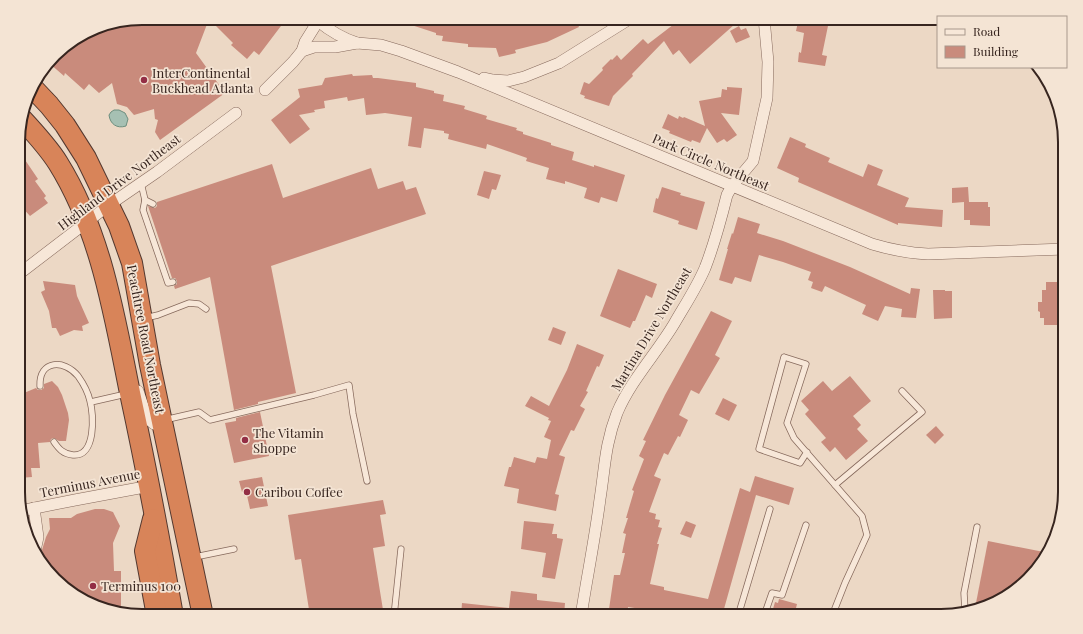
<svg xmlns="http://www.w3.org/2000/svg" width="1083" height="634" font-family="'Playfair Display',serif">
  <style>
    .water { fill: #a6c0b3; stroke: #6d8e7e }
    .building { fill: #c98b7c }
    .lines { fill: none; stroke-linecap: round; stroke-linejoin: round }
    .lane-casing { stroke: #86695c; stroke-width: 7 }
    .street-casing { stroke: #86695c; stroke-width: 12 }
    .highway-casing { stroke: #543930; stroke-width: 22 }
    .lane { stroke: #f7e7d8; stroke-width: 5.5 }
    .street { stroke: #f7e7d8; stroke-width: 11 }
    .highway { stroke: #d88459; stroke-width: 20 }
    .poi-dot { fill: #932e45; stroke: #f4e4d4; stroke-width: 1.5 }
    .labels { text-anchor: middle; stroke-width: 3.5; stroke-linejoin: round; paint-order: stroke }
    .poi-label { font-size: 13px; fill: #37251f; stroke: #f4e4d4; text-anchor: start }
    .street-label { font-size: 13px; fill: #37251f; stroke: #f4e4d4 }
    .rim { fill: none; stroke: #37251f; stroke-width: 2 }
  </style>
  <rect width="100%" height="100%" fill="#ecd8c5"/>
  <!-- water -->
  <path class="water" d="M114 110H119L125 113 128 119 126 126C117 129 110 124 109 115L111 112Z"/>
  <!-- building -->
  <g class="building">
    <path d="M142 18H287L259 55 254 51 247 59 231 45 233 43 209 19 196 53 225 93 160 140 155 132 158 120 155 119 154 109 134 115 127 107 117 104 112 83 99 93 89 84 84 90 65 73 64 76 49 63 60 49 95 27Z"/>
    <path d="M396 18H485L518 20 519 23 532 18H575L579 27 547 42 515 50 516 53 499 57 496 48 468 47V44L442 41 443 36 436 35V33L396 20Z"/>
    <path d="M682 18H732L735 24 690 64 679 50 673 55 664 41 632 74 633 76 613 96 609 106 584 98 585 96 580 94 584 82 589 84 603 70 602 68 611 59 612 60 617 55 621 60 643 39 648 44Z"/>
    <path d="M801 18H814L829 21 822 55 827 56 825 66 798 62 799 52 801 53 804 33 796 31 798 22H800Z"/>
    <path d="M739 26 741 30 746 28 750 37 736 43 730 31Z"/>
    <path d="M352 74 353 76 372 75 373 78H378L416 83V87L434 91V93L444 95 443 101 465 106 464 109 487 116 486 119 517 128 516 130 523 132V134L551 143V145L574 152 572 160 594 167V165L625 175 617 202 601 197 599 203 584 198 587 188 565 181V184L546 179 549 168 526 161 527 158 487 144 486 149 448 139 449 134 444 133V131L424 128 421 148 408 146 412 117 385 113 366 115 364 98 348 101 347 97 324 101 325 108 314 110 315 112 299 115 310 129 290 144 271 120 300 97 298 89 322 85 325 78Z"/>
    <path d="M727 87 742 88V90L739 115 721 113 737 135 727 142 724 139 717 143 707 128 700 143 692 140 691 142 669 133 670 131 662 128 668 114 678 119 679 116 683 118 684 117 705 126 699 101 721 97 722 89 727 90Z"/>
    <path d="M790 137 806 144 805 147 830 158 828 162 863 177 868 164 883 170 877 185 909 198 905 207 943 210 942 227 898 223V225L798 182 799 178 777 168Z"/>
    <path d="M19 151 38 179 35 181 46 196 44 198 48 203 30 216 19 204Z"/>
    <path d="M272 164 283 198 371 168 378 189 403 181 406 190 416 187 426 214 271 266 296 393 258 402V404L234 410 210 277 175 289 174 286 177 284V281L175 278H172L148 206 155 208 157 206V202Z"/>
    <path d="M484 171 501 175 496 190 492 189 489 199 477 195Z"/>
    <path d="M662 187 681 193 680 195 705 202 697 230 678 224 679 221 653 212 656 198 658 199Z"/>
    <path d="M968 187 969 202H988V207H990V226L970 225V220H964V202L952 203V188Z"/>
    <path d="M738 217 760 224 757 233 783 241 850 267 910 294 911 288 920 289 916 318 901 317 902 309 885 306 878 321 862 314 866 305 825 286 822 292 811 288 813 282 808 280 811 272 783 262 759 255 751 282 735 277 732 284 719 280 728 249H727L732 233 733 234Z"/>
    <path d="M618 269 657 284 652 298 646 295 635 321H633L630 328 600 316Z"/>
    <path d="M43 281 75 285 77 296 89 323 82 326 83 331 74 330 60 336 56 328H52L49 311 41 292 45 290Z"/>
    <path d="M1046 282H1061V314H1059V325H1044V318H1040V312L1038 311V302H1042V290H1046Z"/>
    <path d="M933 290H945V291H952V318L934 319Z"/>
    <path d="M711 311 732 321 715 355 720 358 699 394 691 390 679 415 688 420 680 437 678 436 668 455 664 453 654 476 661 479 649 512 656 514 655 519 660 520 658 527 662 528 657 544H659L650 584 664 587V590L708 599 740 488 750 492 755 476 794 488 789 505 756 495 722 616H647L648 610 628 607 627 616H608L614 575H620L625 553H622L626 534 623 533 628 518H626L634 491 632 490 644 459 639 456 646 441 643 440 665 395Z"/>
    <path d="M553 327 566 332 561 345 548 340Z"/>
    <path d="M577 344 604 355 599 367 597 366 586 391 588 392 580 406 585 409 574 431 571 430 559 455 565 457 555 494 559 495 556 511 517 503 519 489 504 486 509 467H511L514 457 535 463 537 457 547 459 551 440 544 437 551 421 548 420 549 418 525 406 531 396 549 406 567 370Z"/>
    <path d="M850 376 871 401 853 416 861 425 857 429 868 441 846 460 835 447 830 452 821 442 826 438 805 414 809 410 801 401 823 381 832 391Z"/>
    <path d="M52 381 58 387 62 395 68 413 69 420 66 441H59L54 438 51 439 50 442 38 443 40 468H31L32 477 19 478V395L36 388 38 390H41L44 388V384Z"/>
    <path d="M723 398 737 405 729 421 715 414Z"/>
    <path d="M260 412 269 456 234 463 225 423 236 421V418Z"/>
    <path d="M936 426 944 435 935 444 926 435Z"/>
    <path d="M262 477 268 506 250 509 246 491 242 492 239 481Z"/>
    <path d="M383 500 386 514 380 515 385 546 373 548 384 616H310L301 559 295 560 288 515Z"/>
    <path d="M95 509H104L113 512 120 526 113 543 114 571H121V611L80 599 45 567 42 550 46 537 50 529 49 518H71L77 514Z"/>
    <path d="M524 521 554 524 552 534H557V538L563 539 555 579 542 577 546 553 521 549Z"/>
    <path d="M686 521 696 525 691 538 680 534Z"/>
    <path d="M988 541 1049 553 1003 599 985 605 976 603Z"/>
    <path d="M511 591 537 594V600L565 603 564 616H461L462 603 509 608Z"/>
    <path d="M779 599 797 604 794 616H771L775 602 778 603Z"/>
  </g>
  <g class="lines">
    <!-- lane casing -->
    <g class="lane-casing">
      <g id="lane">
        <path d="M141 183 145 200 143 210 168 283 173 282"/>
        <path d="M145 200 153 204"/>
        <path d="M145 318 158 315 189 303 199 304 206 309"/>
        <path d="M40 386C39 360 64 359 78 376 83 383 88 392 90 401 94 415 96 457 73 455 63 454 59 449 54 442"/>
        <path d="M91 402 126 394"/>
        <path d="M164 420 199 412 210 420 314 395 349 385 353 414 367 481"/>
        <path d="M807 452 800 463 759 449 784 357 806 364 787 423 794 438 862 516 867 535 845 583 832 616"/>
        <path d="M835 485 922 412 902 391"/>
        <path d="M195 557 234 549"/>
        <path d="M965 611 964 593 977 527"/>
        <path d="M394 616 401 549"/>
        <path d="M738 616 770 509"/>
        <path d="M764 616 772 593 782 595 806 525"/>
      </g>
    </g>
    <!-- street casing -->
    <g class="street-casing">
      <g id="street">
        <path d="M318 21C330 31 342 38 357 43"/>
        <path d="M302 51 314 47H335L357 43 381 45 401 51 458 72 872 244C892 250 908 253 928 254L1065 249"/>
        <path d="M484 78 493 80 508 81 524 77 559 63 631 18"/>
        <path d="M265 90 293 62 302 51 305 42 320 18"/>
        <path d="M19 274 109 205 157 172 236 113"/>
        <path d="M138 391 147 418 154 424 162 421"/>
        <path d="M34 508 38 537 35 551"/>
        <path d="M20 511 75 500 150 486"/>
        <path d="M581 616C587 577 595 538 600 499 605 467 605 444 617 413 631 380 656 354 674 324 685 305 697 287 705 268 714 245 721 219 727 195L732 186 753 161 767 98 768 62 764 18"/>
      </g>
    </g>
    <!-- highway casing -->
    <g class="highway-casing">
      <g id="highway">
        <path d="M31 86 49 105 65 125 86 158 119 226 132 263 150 365 203 616"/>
        <path d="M21 118C34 132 48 147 58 163 101 232 114 314 130 393 146 467 160 541 173 616"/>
        <path d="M153 519 145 551 157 616"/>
      </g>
    </g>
    <!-- lane -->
    <use href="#lane" class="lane"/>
    <!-- street -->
    <use href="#street" class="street"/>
    <!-- highway -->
    <use href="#highway" class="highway"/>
  </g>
  <!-- markers -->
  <g class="poi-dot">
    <circle cx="144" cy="80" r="4"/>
    <circle cx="245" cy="440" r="4"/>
    <circle cx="247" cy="492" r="4"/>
    <circle cx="93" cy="586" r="4"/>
  </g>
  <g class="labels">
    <!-- poi labels -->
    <g class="poi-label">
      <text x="152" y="78">InterContinental<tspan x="152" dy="15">Buckhead Atlanta</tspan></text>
      <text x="253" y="438">The Vitamin<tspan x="253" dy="15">Shoppe</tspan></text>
      <text x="255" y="497">Caribou Coffee</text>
      <text x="101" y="591">Terminus 100</text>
    </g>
    <!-- street labels -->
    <g class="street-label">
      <text transform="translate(711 162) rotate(23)" y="5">Park Circle Northeast</text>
      <text transform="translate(119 182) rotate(-37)" y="5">Highland Drive Northeast</text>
      <text transform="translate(651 329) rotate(-59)" y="5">Martina Drive Northeast</text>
      <text transform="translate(146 339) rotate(79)" y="5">Peachtree Road Northeast</text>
      <text transform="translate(90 483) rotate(-11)" y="5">Terminus Avenue</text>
    </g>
  </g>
  <!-- crop -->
  <path d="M0 0H1083V634H0ZM142 25H941A117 117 0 0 1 1058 142V492A117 117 0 0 1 941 609H142A117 117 0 0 1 25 492V142A117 117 0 0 1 142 25Z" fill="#f4e4d4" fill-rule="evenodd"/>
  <path class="rim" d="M142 25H941A117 117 0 0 1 1058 142V492A117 117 0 0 1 941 609H142A117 117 0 0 1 25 492V142A117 117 0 0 1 142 25Z"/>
  <!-- legend -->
  <rect x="937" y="16" width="130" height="52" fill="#f4e4d4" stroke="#a8988c"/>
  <rect x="945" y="29" width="20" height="6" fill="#f7e7d8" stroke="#a8988c"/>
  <text x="973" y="36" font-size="12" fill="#37251f">Road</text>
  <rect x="945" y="46" width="20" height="12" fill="#c98b7c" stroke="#a8988c"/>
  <text x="973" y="56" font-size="12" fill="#37251f">Building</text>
</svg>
